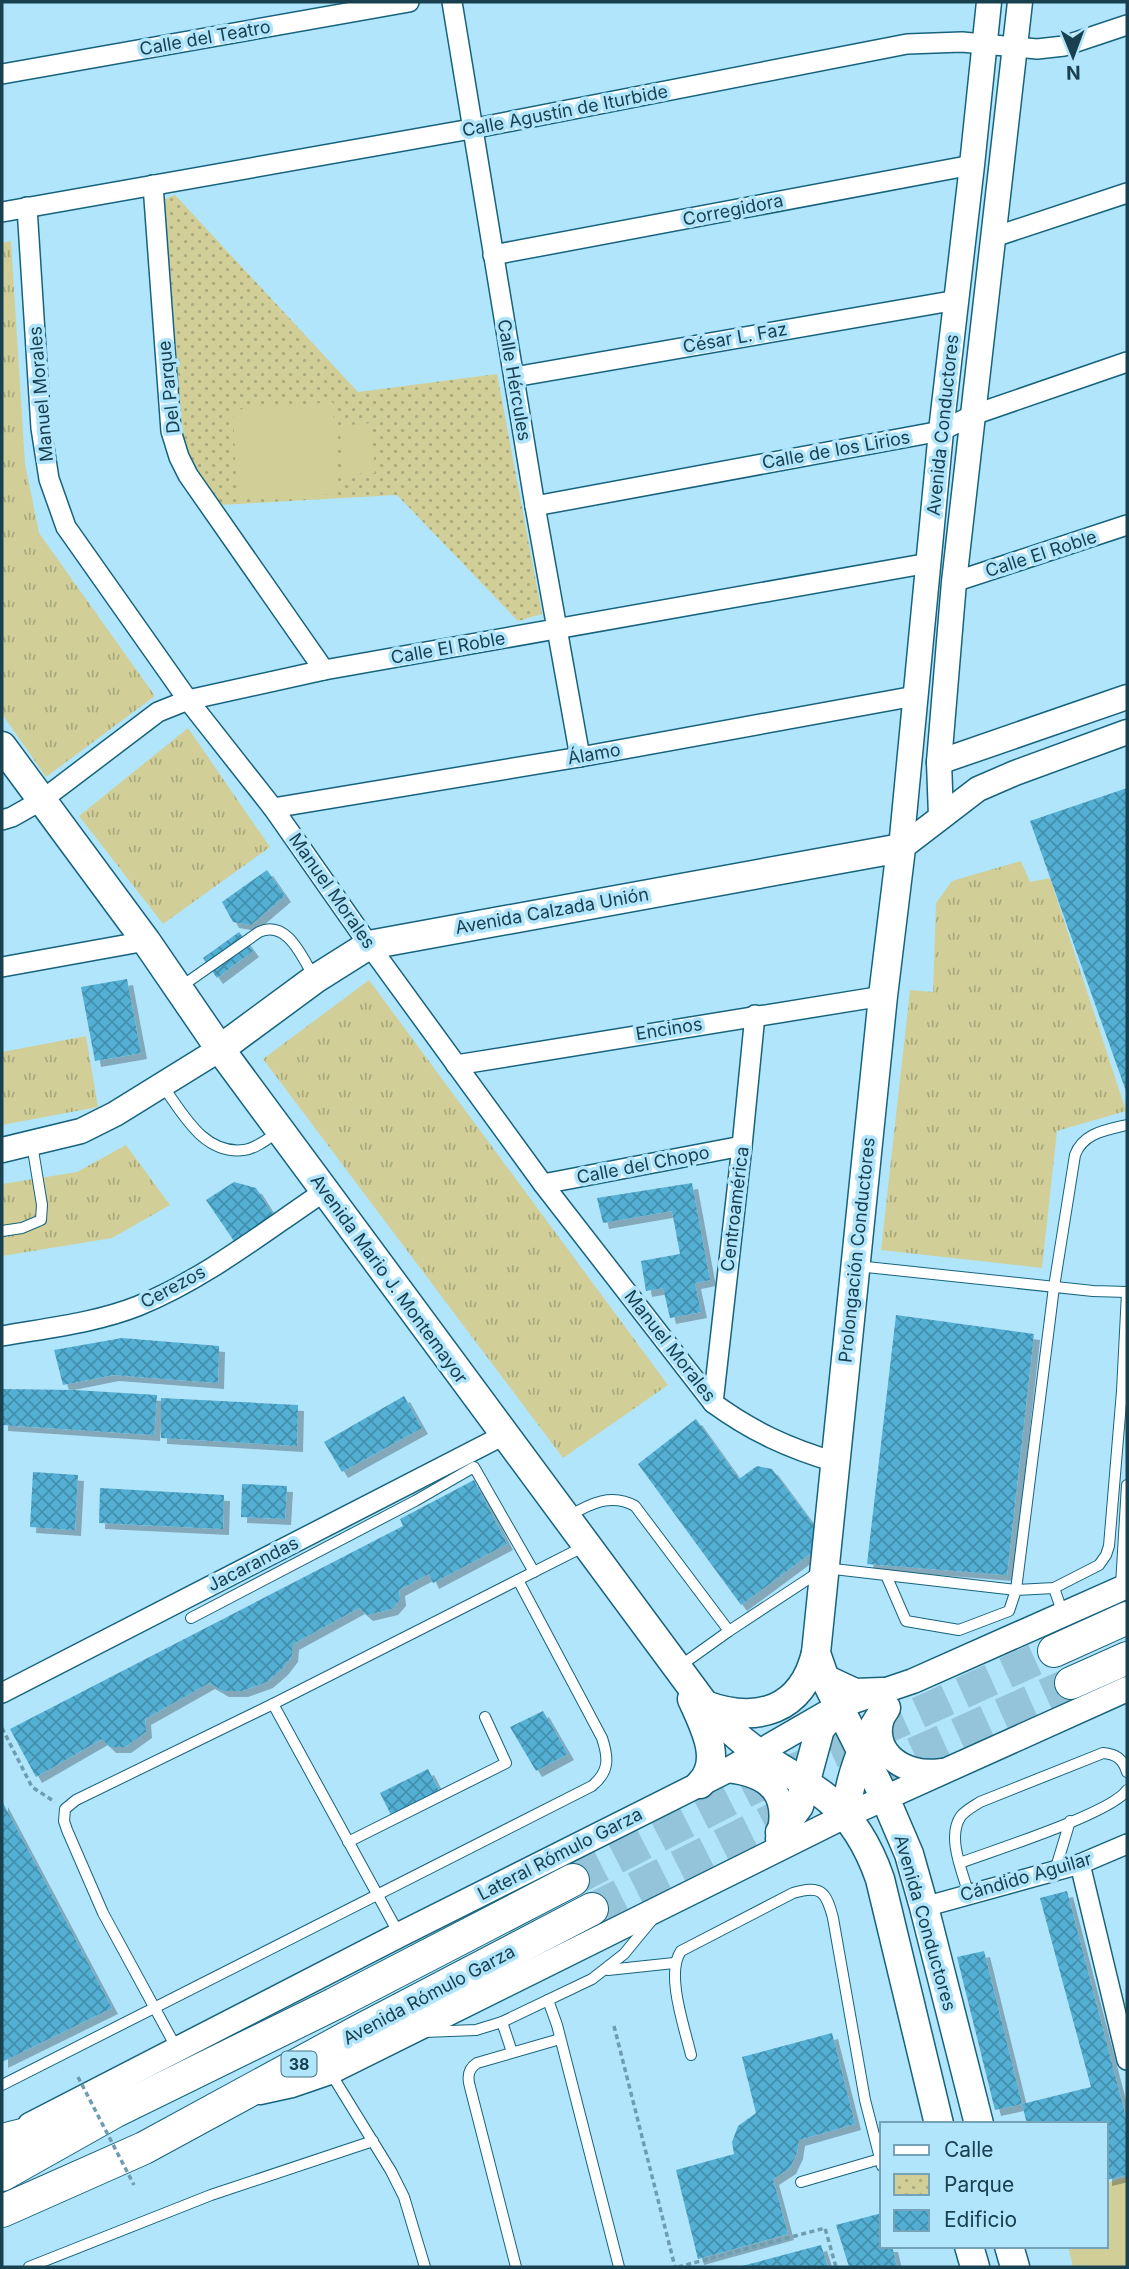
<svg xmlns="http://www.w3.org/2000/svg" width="1129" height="2269" font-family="Inter,sans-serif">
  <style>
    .grass { fill: url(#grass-tufts) }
    .park { fill: url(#park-dots) }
    .pitch { fill: #d1cf97 }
    .building { fill: url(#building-cross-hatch); filter: url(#shadow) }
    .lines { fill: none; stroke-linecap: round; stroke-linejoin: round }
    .primary-tunnel { stroke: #93c4d9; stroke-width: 32; stroke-dasharray: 32 16; stroke-linecap: butt }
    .service-casing { stroke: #17637e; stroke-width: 12 }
    .minor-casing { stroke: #17637e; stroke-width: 22 }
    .tertiary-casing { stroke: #17637e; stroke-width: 27 }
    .secondary-casing { stroke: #17637e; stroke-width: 31 }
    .primary-casing { stroke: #17637e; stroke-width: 34 }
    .path { stroke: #6f9db0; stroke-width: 3.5; stroke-dasharray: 5 3.5; stroke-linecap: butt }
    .service { stroke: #fff; stroke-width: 10 }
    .minor { stroke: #fff; stroke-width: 19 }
    .tertiary { stroke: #fff; stroke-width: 24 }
    .secondary { stroke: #fff; stroke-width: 28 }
    .primary { stroke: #fff; stroke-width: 32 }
    .path-bridge { stroke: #6f9db0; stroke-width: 3.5; stroke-dasharray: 5 3.5; stroke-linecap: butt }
    .labels { text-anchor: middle; stroke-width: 7; stroke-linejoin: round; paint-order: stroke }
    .shield { fill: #b1e5fc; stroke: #477283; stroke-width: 2 }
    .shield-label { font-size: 16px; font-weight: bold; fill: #19404f }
    .street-label { font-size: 18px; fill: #19404f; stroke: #b1e5fc }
  </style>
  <defs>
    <pattern id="grass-tufts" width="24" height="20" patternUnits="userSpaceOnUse" patternTransform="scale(1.75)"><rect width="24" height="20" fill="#d1cf97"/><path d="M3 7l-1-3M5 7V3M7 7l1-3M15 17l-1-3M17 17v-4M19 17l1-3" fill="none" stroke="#a9a97e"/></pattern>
    <pattern id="park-dots" width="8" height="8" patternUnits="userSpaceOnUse" patternTransform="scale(1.75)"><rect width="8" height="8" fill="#d1cf97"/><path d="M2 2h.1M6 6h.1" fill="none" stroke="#a9a97e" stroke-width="1.8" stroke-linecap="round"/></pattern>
    <pattern id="building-cross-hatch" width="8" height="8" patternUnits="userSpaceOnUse" patternTransform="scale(1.75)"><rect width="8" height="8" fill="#52afd3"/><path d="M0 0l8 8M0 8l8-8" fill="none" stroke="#4390ae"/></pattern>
    <filter id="shadow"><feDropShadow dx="6" dy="6" stdDeviation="0" flood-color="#0004"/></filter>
  </defs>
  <rect width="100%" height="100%" fill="#b1e5fc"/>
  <!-- grass -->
  <g class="grass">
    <path d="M11 241 25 464 39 533 155 696 46 777 2 714V243Z"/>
    <path d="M188 728 270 847 163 924 79 816Z"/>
    <path d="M1021 861 1030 882 1050 878 1126 1111 1057 1131 1042 1268 881 1250 910 990 933 992 936 903 952 881Z"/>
    <path d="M369 980 668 1385 563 1458 263 1059Z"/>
    <path d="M86 1036 98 1107 2 1125V1052Z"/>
    <path d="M126 1145 170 1205 112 1238 2 1256V1184L77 1172Z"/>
  </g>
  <!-- park -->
  <path class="park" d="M175 195 358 392 497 374 542 614 518 621 397 495 220 505 192 470 182 432 165 199Z"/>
  <!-- pitch -->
  <g class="pitch">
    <path d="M333 402 336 494 237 500 233 410Z"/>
    <path d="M371 423 375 473 343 474 340 426Z"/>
    <path d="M1127 2177V2267H1073L1068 2246H1106V2183Z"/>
  </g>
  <!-- building -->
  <g class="building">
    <path d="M1127 788V1094L1030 821Z"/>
    <path d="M267 870 285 896 251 925 233 922 222 902Z"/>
    <path d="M239 932 253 951 217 978 203 958Z"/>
    <path d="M127 979 141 1053 95 1061 81 987Z"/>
    <path d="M234 1182 256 1188 275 1218 236 1244 206 1200Z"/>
    <path d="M692 1183 710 1280 695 1283 701 1312 670 1318 663 1288 646 1291 641 1261 680 1254 672 1211 603 1223 597 1198Z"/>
    <path d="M896 1315 1034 1334 1007 1575 867 1564Z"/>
    <path d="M122 1338 219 1346 218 1383 113 1375 63 1385 54 1350Z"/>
    <path d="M2 1389 74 1390 157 1395 154 1435 2 1425Z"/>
    <path d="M404 1396 422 1428 342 1472 324 1442Z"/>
    <path d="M161 1398 298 1405 297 1446 161 1438Z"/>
    <path d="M696 1419 739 1479 757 1466 772 1469 818 1531 814 1551 741 1605 638 1464Z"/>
    <path d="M33 1472 78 1475 75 1530 30 1527Z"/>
    <path d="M474 1480 507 1544 433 1583 429 1574 399 1590 400 1600 392 1609 367 1615 359 1608 293 1644 292 1656 282 1669 267 1682 242 1691H223L209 1683 145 1719 146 1732 125 1747H110L102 1739 36 1777 10 1729 403 1526 400 1519Z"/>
    <path d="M242 1484 287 1486 285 1519 241 1517Z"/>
    <path d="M100 1488 224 1495 223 1529 99 1523Z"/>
    <path d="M543 1711 568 1754 536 1771 510 1727Z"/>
    <path d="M428 1769 439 1790 391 1815 380 1793Z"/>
    <path d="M2 1801 112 2008 2 2062Z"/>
    <path d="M1067 1891 1127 2121V2175L1106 2180V2124H1027L1022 2104 1091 2087 1040 1898Z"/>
    <path d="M984 1951 1022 2104 995 2110 957 1957Z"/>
    <path d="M832 2033 855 2124 799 2140 797 2153 790 2168 773 2179 788 2234 698 2259 676 2170 734 2154 732 2142 738 2126 756 2113 742 2057Z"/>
    <path d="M882 2213V2246H892L897 2267H849L836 2225Z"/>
    <path d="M821 2245 828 2267H742V2266Z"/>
  </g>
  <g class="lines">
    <!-- primary-tunnel -->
    <g class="primary-tunnel">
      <path d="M870 1773 1071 1683"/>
      <path d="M573 1880 747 1791 1054 1651"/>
      <path d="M592 1909 807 1802"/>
    </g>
    <!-- service casing -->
    <g class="service-casing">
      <g id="service">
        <path d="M179 988 259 932C287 919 302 957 314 977"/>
        <path d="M162 1085C183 1113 203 1155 244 1150 255 1149 269 1138 278 1132"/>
        <path d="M2 1231 22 1228 41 1220 42 1205 32 1144"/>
        <path d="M857 1266 1093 1291 1127 1292"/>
        <path d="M1122 1391 1127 1293"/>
        <path d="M569 1516C591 1503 612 1493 635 1506L729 1631"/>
        <path d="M886 1575 906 1621 959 1630 1009 1611 1016 1590 1054 1588 1099 1565 1106 1555 1109 1546 1122 1391 1127 1392"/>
        <path d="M1121 1585 1127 1485"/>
        <path d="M1054 1588 1063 1614"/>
        <path d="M191 1618 415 1501 474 1467 534 1572"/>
        <path d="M680 1666 729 1631 825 1568 1016 1590 1054 1287 1075 1155C1083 1133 1106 1130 1127 1125"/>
        <path d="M273 1704 399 1934"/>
        <path d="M348 1842 506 1763 485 1717"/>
        <path d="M960 1863C992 1851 1112 1813 1127 1790"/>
        <path d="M1055 1871 1070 1821"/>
        <path d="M969 1895C963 1873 946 1837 961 1816 966 1810 974 1806 980 1802L1103 1753C1116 1754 1123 1759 1127 1772"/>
        <path d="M608 1970 674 1963"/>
        <path d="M548 2000 557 2025 619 2267"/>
        <path d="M502 2022 512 2052"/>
        <path d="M424 2032 476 2030 502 2022 592 1979 624 1954 652 1920"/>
        <path d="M177 2049 103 1913 67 1830 64 1821 65 1809 76 1800 273 1704 585 1546"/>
        <path d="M691 2055C685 2029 665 1973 681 1951L793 1893C821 1885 826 1891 833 1918L865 2100 882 2166"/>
        <path d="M330 2072 391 2171 404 2197 425 2267"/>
        <path d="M2 2085 592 1786C609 1772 609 1759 602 1738L518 1580"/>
        <path d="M801 2182 880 2159"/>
        <path d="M29 2267 211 2195 373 2141"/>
        <path d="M516 2267 470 2087C467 2077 468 2069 477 2063L560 2039"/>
      </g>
    </g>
    <!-- minor casing -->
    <g class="minor-casing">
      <g id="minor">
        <path d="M452 2 535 506 580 757"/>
        <path d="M2 74 409 2"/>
        <path d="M153 185 171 431 179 457 188 475 324 670"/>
        <path d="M27 207 41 428 49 479 66 527 188 700 273 808 369 945 543 1184 713 1403C753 1432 788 1448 835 1462"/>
        <path d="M2 212 471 129 907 44 962 42 1037 49 1064 46 1127 25"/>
        <path d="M994 237 1127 193"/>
        <path d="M493 255 972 165"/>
        <path d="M514 377 957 300"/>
        <path d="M535 506 941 431 973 415 1127 362"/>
        <path d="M954 582 1127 525"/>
        <path d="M273 808 580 757 915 696"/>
        <path d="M2 820 12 817 42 800 158 712 188 700 324 670 929 563"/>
        <path d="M2 967 146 941"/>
        <path d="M456 1065 883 996"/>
        <path d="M543 1184 742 1146"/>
        <path d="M2 1336C47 1328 95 1323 138 1306 205 1279 265 1231 325 1191"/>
        <path d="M713 1403 742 1146 755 1015"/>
        <path d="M2 1693 504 1435"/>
        <path d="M1080 1864 1127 2060"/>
        <path d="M924 1907 1080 1864 1127 1844"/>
      </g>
    </g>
    <!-- tertiary casing -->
    <g class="tertiary-casing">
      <g id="tertiary">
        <path d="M939 762 1127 697"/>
        <path d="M941 816 939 762 954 582 1020 2"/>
        <path d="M901 848 941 431 972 165 989 2"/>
        <path d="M901 848 978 789 1015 773 1127 732"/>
        <path d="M2 1150 81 1131 115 1114 220 1049"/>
        <path d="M886 1709C865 1749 902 1777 941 1771"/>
        <path d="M728 1770C771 1775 790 1795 778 1839"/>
        <path d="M260 2092 292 2085 330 2072 845 1816 1127 1689"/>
        <path d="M30 2125 399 1935 728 1770 839 1706 913 1681 1127 1586"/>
      </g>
    </g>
    <!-- secondary casing -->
    <g class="secondary-casing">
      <g id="secondary">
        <path d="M2 746 146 941 220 1049 705 1705C721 1722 738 1738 757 1752 779 1769 806 1781 828 1799 853 1819 870 1850 880 1879L939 2124"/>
        <path d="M220 1049 315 979 369 945 901 848 883 996 816 1653 825 1679 885 1798 909 1854 924 1907 979 2124"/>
        <path d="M825 1679 855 1693 882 1692"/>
        <path d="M692 1699C703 1724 724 1761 700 1784"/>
        <path d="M705 1705C757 1724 802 1711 816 1653"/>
        <path d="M845 1816C850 1776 862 1741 886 1708"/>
        <path d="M780 1832 799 1806 820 1729 839 1706"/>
        <path d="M969 2246 975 2267"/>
        <path d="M1009 2246 1015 2267"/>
      </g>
    </g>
    <!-- primary casing -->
    <g class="primary-casing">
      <g id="primary">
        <path d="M1054 1651 1127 1618"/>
        <path d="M1071 1683 1127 1658"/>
        <path d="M2 2140 75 2122"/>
        <path d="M2 2175 114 2112 334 2004 573 1880"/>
        <path d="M2 2211 144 2148 359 2031 592 1909"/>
      </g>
    </g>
    <!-- path -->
    <g class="path">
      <path d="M2 1728 32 1787 55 1802"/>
      <path d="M614 2026 675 2267"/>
      <path d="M678 2267 825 2228 836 2267"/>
    </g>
    <!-- service -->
    <use href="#service" class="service"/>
    <!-- minor -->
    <use href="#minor" class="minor"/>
    <!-- tertiary -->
    <use href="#tertiary" class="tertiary"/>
    <!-- secondary -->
    <use href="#secondary" class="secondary"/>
    <!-- primary -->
    <use href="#primary" class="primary"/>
    <!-- path-bridge -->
    <path class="path-bridge" d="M78 2077 134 2185"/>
  </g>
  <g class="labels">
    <!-- shield labels -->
    <rect class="shield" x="281.5" y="2051.5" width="35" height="25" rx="5"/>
    <g class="shield-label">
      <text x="299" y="2070">38</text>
    </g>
    <!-- street labels -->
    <g class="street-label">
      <text transform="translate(205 38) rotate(-10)" y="6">Calle del Teatro</text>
      <text transform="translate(565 111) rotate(-11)" y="6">Calle Agustín de Iturbide</text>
      <text transform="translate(733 210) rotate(-11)" y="6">Corregidora</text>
      <text transform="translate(735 338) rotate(-10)" y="6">César L. Faz</text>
      <text transform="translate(514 380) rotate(80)" y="6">Calle Hércules</text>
      <text transform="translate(169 387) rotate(-96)" y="6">Del Parque</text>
      <text transform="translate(41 394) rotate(-95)" y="6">Manuel Morales</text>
      <text transform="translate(943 425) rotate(-84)" y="6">Avenida Conductores</text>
      <text transform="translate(836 450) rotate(-10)" y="6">Calle de los Lirios</text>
      <text transform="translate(1041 554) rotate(-18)" y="6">Calle El Roble</text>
      <text transform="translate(448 648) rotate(-10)" y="6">Calle El Roble</text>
      <text transform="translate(594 754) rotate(-10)" y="6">Álamo</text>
      <text transform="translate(332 891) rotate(55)" y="6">Manuel Morales</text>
      <text transform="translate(552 911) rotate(-10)" y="6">Avenida Calzada Unión</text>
      <text transform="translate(669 1029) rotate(-9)" y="6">Encinos</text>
      <text transform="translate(643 1165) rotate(-11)" y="6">Calle del Chopo</text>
      <text transform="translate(735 1209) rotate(-83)" y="6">Centroamérica</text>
      <text transform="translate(857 1250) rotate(-84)" y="6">Prolongación Conductores</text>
      <text transform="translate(389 1279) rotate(54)" y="6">Avenida Mario J. Montemayor</text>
      <text transform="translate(173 1287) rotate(-28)" y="6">Cerezos</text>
      <text transform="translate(670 1346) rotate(52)" y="6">Manuel Morales</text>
      <text transform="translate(253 1564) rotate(-27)" y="6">Jacarandas</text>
      <text transform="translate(560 1854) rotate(-27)" y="6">Lateral Rómulo Garza</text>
      <text transform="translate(1026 1877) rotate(-16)" y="6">Cándido Aguilar</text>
      <text transform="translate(925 1923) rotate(74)" y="6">Avenida Conductores</text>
      <text transform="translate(429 1995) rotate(-28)" y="6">Avenida Rómulo Garza</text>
    </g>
  </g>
  <!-- border -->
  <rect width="1129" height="2269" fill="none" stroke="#19404f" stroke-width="7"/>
  <!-- legend -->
  <rect x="880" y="2122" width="228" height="126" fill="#b1e5fc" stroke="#74a3b7" stroke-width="2"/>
  <rect x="894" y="2145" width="35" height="10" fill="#ffffff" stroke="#74a3b7" stroke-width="2"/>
  <text x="944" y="2157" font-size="21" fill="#19404f">Calle</text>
  <rect x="894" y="2174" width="35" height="21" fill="url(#park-dots)" stroke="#74a3b7" stroke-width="2"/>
  <text x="944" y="2192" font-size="21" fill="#19404f">Parque</text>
  <rect x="894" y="2210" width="35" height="21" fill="url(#building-cross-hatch)" stroke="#74a3b7" stroke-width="2"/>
  <text x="944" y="2227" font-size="21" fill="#19404f">Edificio</text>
  <!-- north arrow -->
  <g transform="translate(1073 56) rotate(179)" stroke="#b1e5fc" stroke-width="5" paint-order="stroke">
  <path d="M0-5L12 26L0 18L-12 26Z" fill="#19404f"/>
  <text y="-10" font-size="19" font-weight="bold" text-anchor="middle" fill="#19404f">N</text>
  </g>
</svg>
